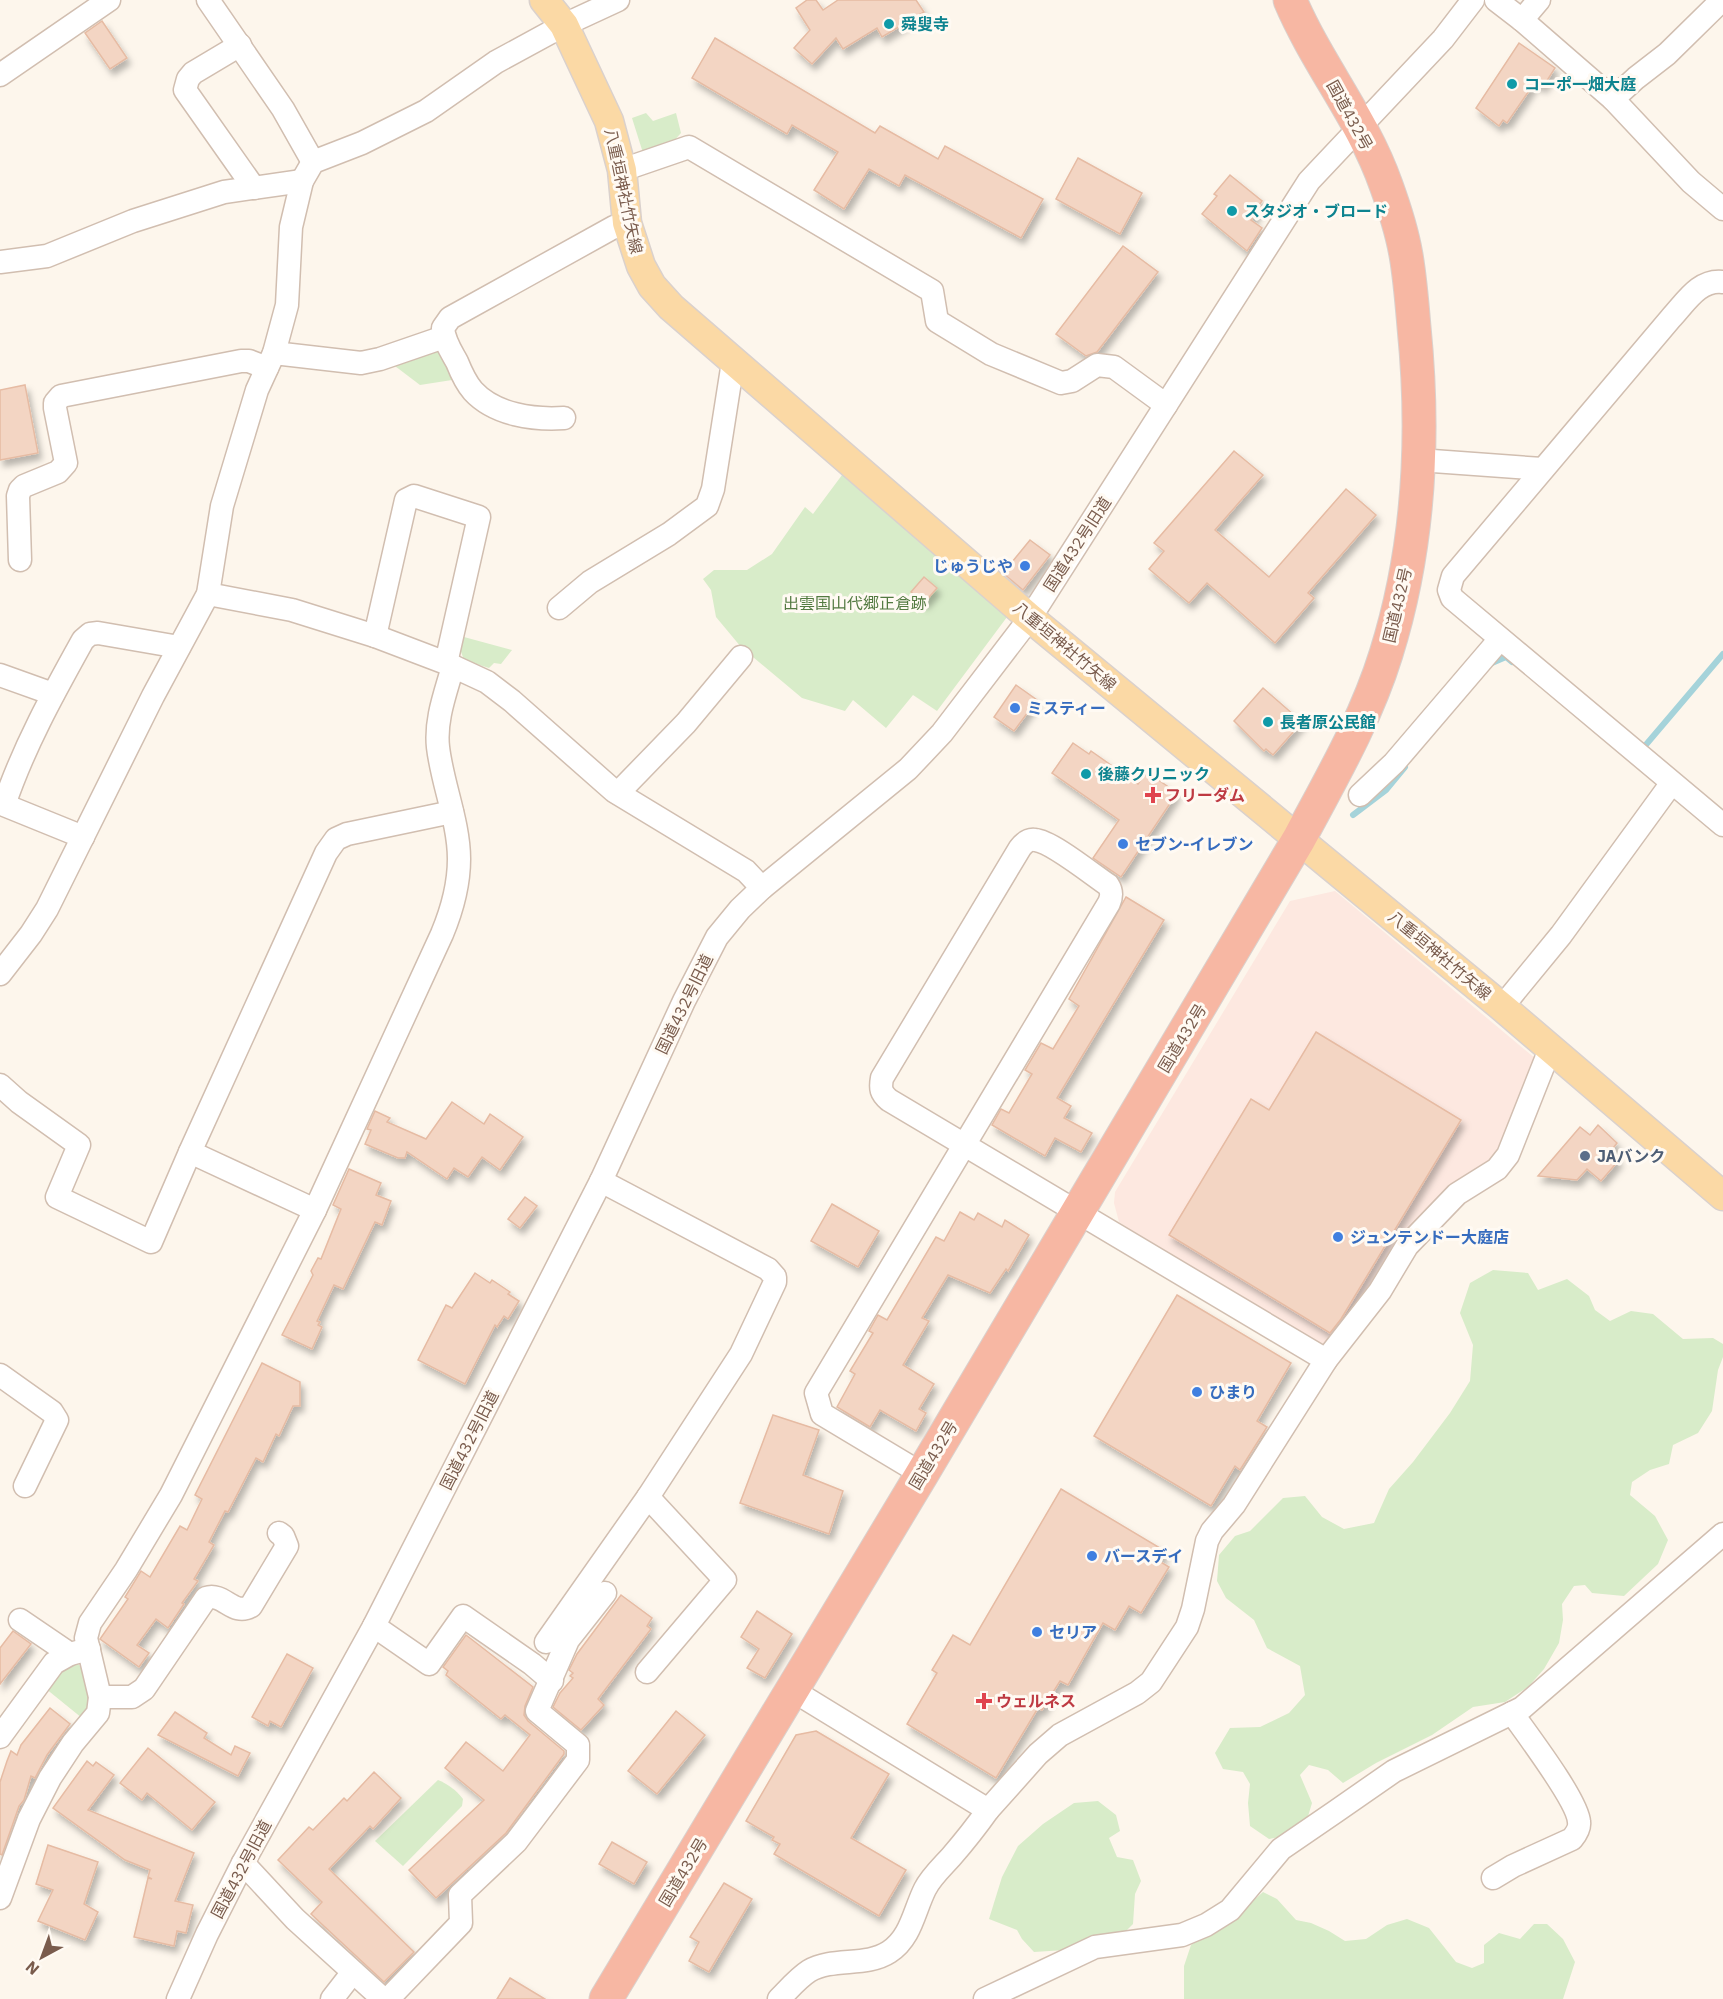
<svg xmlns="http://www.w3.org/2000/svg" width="1723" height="1999" font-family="'IBM Plex Sans','Noto Sans JP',sans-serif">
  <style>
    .commercial { fill: #fde8e0 }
    .green { fill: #d8ecc9 }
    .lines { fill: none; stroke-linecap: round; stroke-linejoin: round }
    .stream { stroke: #a5d3da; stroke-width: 6 }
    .building { fill: #f3d5c3; stroke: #e6bba3; stroke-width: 1.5; filter: url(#shadow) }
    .minor-casing { stroke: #d1beb0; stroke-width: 25 }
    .major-casing { stroke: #dad1cd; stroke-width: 31 }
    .highway-casing { stroke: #dad1cd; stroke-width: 35 }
    .minor { stroke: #fff; stroke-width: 22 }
    .major { stroke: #fbd9a5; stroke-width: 28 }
    .highway { stroke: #f7b7a3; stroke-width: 33 }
    .culture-dot { fill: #0f9aa8; stroke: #fffaf3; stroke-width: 2 }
    .shop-dot { fill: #3f7fe0; stroke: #fffaf3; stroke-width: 2 }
    .health-dot { fill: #e0444e; stroke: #fffaf3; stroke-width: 2 }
    .service-dot { fill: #5c6f8a; stroke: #fffaf3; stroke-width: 2 }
    .labels { text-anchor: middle; stroke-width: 6; stroke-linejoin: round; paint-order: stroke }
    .culture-label { font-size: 16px; font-weight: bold; fill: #0d838f; stroke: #fffaf3; text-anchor: start }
    .street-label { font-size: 16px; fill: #7a5c4d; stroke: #fffaf3 }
    .shop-label { font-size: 16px; font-weight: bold; fill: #366cbe; stroke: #fffaf3; text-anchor: start }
    .park-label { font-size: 16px; fill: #537a41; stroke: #fffaf3 }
    .health-label { font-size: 16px; font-weight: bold; fill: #be3a42; stroke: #fffaf3; text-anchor: start }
    .service-label { font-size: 16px; font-weight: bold; fill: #4e5e75; stroke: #fffaf3; text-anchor: start }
  </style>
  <defs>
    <filter id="shadow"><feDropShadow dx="3.5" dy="6" stdDeviation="3" flood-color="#0004"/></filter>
  </defs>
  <rect width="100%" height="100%" fill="#fdf6ec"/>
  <!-- commercial -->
  <path class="commercial" d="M1335 891 1536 1059 1502 1152 1326 1346 1160 1250 1119 1222 1114 1203 1115 1192 1290 901Z"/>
  <!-- green -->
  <g class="green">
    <path d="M646 113 653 121 676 113 681 133 671 144 643 153 632 118Z"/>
    <path d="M434 349 444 355 455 373 452 380 420 385 391 363Z"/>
    <path d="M845 471 1010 613 937 711 913 695 886 728 853 700 845 711 802 698 741 647 716 617 711 590 703 579 714 570H747L772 554 805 507 813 514Z"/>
    <path d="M464 637 512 650 501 664 494 663 489 668 464 660 460 649Z"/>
    <path d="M1493 1270 1528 1273 1538 1290 1567 1279 1589 1296 1595 1310 1610 1321 1631 1311 1653 1314 1683 1339 1713 1338 1723 1344V1357L1718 1370 1712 1411 1698 1433 1673 1445 1669 1464 1650 1470 1632 1482 1630 1495 1655 1516 1668 1540 1658 1564 1624 1596 1592 1593 1585 1585 1574 1586 1562 1604 1563 1620 1559 1643 1544 1669 1528 1687 1505 1702 1473 1707 1432 1735 1376 1763 1343 1783 1328 1770 1309 1765 1300 1775 1312 1803 1306 1823 1280 1837 1269 1839 1250 1826 1248 1803 1250 1784 1243 1772 1223 1769 1215 1753 1230 1728 1260 1727 1289 1713 1305 1695 1300 1666 1267 1648 1254 1620 1226 1598 1217 1581 1219 1555 1235 1536 1250 1531 1283 1498 1305 1496 1322 1517 1344 1529 1374 1523 1389 1489 1413 1462 1450 1413 1470 1381 1473 1345 1460 1313 1470 1283Z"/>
    <path d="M78 1664C92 1675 89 1693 89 1709L82 1718 45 1688 63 1666Z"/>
    <path d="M438 1780C448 1784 456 1790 463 1799L462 1806 403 1866 375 1841Z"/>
    <path d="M1098 1801 1116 1815 1120 1831 1109 1838 1117 1857 1133 1860 1141 1881 1135 1894 1133 1924 1125 1932 1065 1950 1034 1952 1022 1939 1017 1930 989 1919 1002 1877 1018 1846 1043 1824 1074 1803Z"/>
    <path d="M1263 1892 1277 1899 1296 1920 1311 1923 1329 1931 1345 1941 1366 1939 1387 1925 1407 1919 1429 1928 1456 1962 1472 1968 1484 1963V1945L1499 1933 1520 1939 1534 1924H1547L1563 1939 1575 1962 1563 1999H1184V1966L1191 1945 1235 1917Z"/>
  </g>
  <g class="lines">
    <!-- stream -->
    <g class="stream">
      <path d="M1492 663 1506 657 1512 662"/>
      <path d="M1644 747 1723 654"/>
      <path d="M1353 815 1386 790 1405 767"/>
    </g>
  </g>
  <!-- building -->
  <g class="building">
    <path d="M807 0H816L823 10 838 0H916L924 12 882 37 877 28 843 49 836 38 812 64 794 48 810 30 796 8Z"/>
    <path d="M102 21 127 58 110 69 85 33Z"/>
    <path d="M715 38 875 133 880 126 938 159 945 146 1043 199 1021 238 905 175 899 186 869 169 844 209 814 190 838 152 792 125 787 134 692 78Z"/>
    <path d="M1519 43 1555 68 1543 87 1535 82 1507 123 1503 120 1499 126 1476 108Z"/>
    <path d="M1078 158 1142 193 1120 234 1056 199Z"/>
    <path d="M1230 175 1262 201 1259 205 1261 207 1251 220 1262 228 1247 251 1202 214 1217 196 1214 194Z"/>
    <path d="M1123 246 1158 272 1097 352 1086 356 1056 334Z"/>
    <path d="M25 385 38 453 0 460V390Z"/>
    <path d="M1234 451 1263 475 1215 530 1269 577 1346 489 1376 515 1308 593 1314 598 1275 643 1207 583 1189 603 1149 569 1164 551 1154 543Z"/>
    <path d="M1030 540 1050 555 1023 590 1003 573Z"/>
    <path d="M924 577 937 588 924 603 911 592Z"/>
    <path d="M1016 685 1037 700 1014 731 994 717Z"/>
    <path d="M1263 688 1302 722 1273 755 1266 749 1264 751 1234 721Z"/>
    <path d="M1073 743 1089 754 1091 751 1138 784 1147 772 1177 793 1121 877 1093 858 1119 820 1052 773Z"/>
    <path d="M1126 897 1164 920 1057 1098 1071 1106 1064 1118 1092 1133 1081 1152 1055 1138 1045 1156 992 1125 1001 1109 1009 1113 1032 1074 1025 1070 1041 1043 1053 1049 1079 1006 1069 999Z"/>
    <path d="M1316 1032 1461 1120 1341 1319 1330 1333 1169 1235 1251 1099 1269 1110Z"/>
    <path d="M452 1102 484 1124 490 1114 523 1137 500 1170 482 1157 468 1177 454 1168 447 1179 407 1152 405 1158H398L365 1144 371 1130 367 1129 375 1111 390 1118 387 1122 426 1139Z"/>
    <path d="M1598 1125 1617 1143 1610 1152 1619 1160 1601 1181 1587 1169 1577 1180 1538 1176 1580 1127 1590 1135Z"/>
    <path d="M349 1169 381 1183 376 1195 391 1201 382 1225 375 1222 343 1289 334 1285 317 1321 320 1322 318 1325 322 1327 312 1349 282 1335 313 1275 311 1271 318 1258 321 1259 341 1209 333 1205Z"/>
    <path d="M525 1197 537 1206 520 1228 508 1219Z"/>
    <path d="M832 1204 879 1231 858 1267 811 1241Z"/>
    <path d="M960 1212 974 1220 978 1213 1002 1227 1005 1220 1029 1235 1008 1271 1006 1269 990 1293 948 1275 922 1318 929 1321 903 1365 934 1384 919 1409 926 1413 916 1431 880 1410 870 1427 837 1407 855 1374 850 1371 873 1333 869 1331 878 1315 887 1320 936 1237 944 1241Z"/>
    <path d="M475 1273 490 1283 492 1280 510 1292 508 1294 519 1301 508 1319 504 1316 497 1327 495 1325 465 1384 418 1360 446 1305 452 1308Z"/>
    <path d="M1177 1295 1291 1363 1257 1421 1267 1427 1240 1470 1235 1466 1211 1506 1094 1436Z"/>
    <path d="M262 1363 300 1382V1406H293L279 1436 276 1434 263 1462 256 1458 228 1512 225 1511 209 1542 214 1545 194 1579 198 1581 182 1603 184 1604 168 1628 156 1619 137 1645 149 1653 139 1667 100 1639 128 1599 125 1597 141 1571 150 1577 180 1526 187 1530 202 1499 195 1495Z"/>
    <path d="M773 1415 819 1430 803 1475 843 1491 829 1534 740 1503Z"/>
    <path d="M1061 1489 1165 1551 1159 1561 1169 1567 1141 1613 1129 1606 1115 1630 1103 1623 1068 1685 1060 1681 1042 1710 1038 1708 996 1778 907 1724 937 1673 932 1670 953 1635 970 1645Z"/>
    <path d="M621 1595 652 1618 647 1626 651 1629 598 1699 604 1705 581 1730 553 1707 560 1693 573 1678 570 1676 573 1673 569 1670 577 1654Z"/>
    <path d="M757 1611 792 1634 765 1678 747 1668 759 1649 741 1637Z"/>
    <path d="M13 1631 31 1644 0 1684V1648Z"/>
    <path d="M466 1635 533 1687 525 1706 524 1715 528 1721 564 1751V1754L506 1833 436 1898 409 1870 484 1800 445 1768 466 1742 503 1771 530 1735 505 1715 501 1719 446 1675 448 1671 443 1667Z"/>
    <path d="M287 1654 313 1668 281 1727 270 1721 268 1726 252 1717Z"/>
    <path d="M50 1708 70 1724 47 1755 35 1778 31 1776 24 1800 19 1806 2 1855 0 1854V1782L7 1761 11 1751 17 1755 21 1745Z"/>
    <path d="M676 1711 705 1735 657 1794 628 1771Z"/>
    <path d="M175 1712 207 1733 204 1738 231 1755 235 1746 250 1753 238 1776 158 1735Z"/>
    <path d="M816 1731 889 1774 851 1838 906 1870 879 1916 774 1854 780 1844 772 1840 774 1837 746 1821 796 1735Z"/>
    <path d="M148 1748 215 1802 192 1830 147 1793 142 1800 120 1783Z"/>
    <path d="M87 1761 93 1766 96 1762 114 1775 88 1810 194 1853 175 1901 193 1905 186 1933 177 1931 174 1946 134 1937 148 1878 152 1879 148 1877 150 1870 125 1860 53 1808Z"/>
    <path d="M374 1772 401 1798 373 1829 370 1826 329 1869 414 1952 384 1982 311 1914 322 1902 278 1860 309 1827 313 1830 344 1798 347 1801Z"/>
    <path d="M612 1842 647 1862 634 1884 599 1864Z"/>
    <path d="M48 1845 98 1862 84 1904 98 1912 85 1940 38 1921 53 1890 36 1884Z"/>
    <path d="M724 1883 752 1899 709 1972 689 1961 699 1942 690 1937Z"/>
    <path d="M510 1978 545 1999H497Z"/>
  </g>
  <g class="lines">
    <!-- minor casing -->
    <g class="minor-casing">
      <g id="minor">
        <path d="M208 0 283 109 313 162"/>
        <path d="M1496 0 1522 20 1613 99 1691 182 1723 209"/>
        <path d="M1522 20 1539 0"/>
        <path d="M240 45 193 73 188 79 185 90 254 188"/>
        <path d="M0 75 109 0"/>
        <path d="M1613 99 1636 78 1667 54 1722 0"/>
        <path d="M622 170 689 147 932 291 937 321 991 354 1061 383 1072 381 1097 365 1114 367 1166 405"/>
        <path d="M0 262 47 256 133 221 224 192 302 181"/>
        <path d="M1723 282C1699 279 1686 302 1671 318L1453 576 1449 590 1452 598 1723 825"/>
        <path d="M274 353 361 363 380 359 444 337"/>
        <path d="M564 418C534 420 495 415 473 391 466 383 461 372 457 362 451 351 444 341 443 328L450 318 614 227 627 223"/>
        <path d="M1419 460 1542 469"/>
        <path d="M20 560 18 496 20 490 24 486 58 472 66 463 55 408V403L61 396 241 361H249L267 368"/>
        <path d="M208 594 292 610 375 636 446 663 487 682 512 701 614 791 746 871 762 888"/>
        <path d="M559 608 590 582 669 534 707 506 713 489 733 362"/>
        <path d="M375 636 406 500 414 496 479 517 446 663"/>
        <path d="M0 675 53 694"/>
        <path d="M618 793 686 723 741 657"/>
        <path d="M1360 795 1394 763 1500 639"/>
        <path d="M83 837 4 805C24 746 53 694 83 640L90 634 98 633 179 647"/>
        <path d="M0 974 31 934 47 909 153 696 208 594 222 506 257 390 274 353 287 305 291 227 302 181 313 162 362 143 426 111 496 62 564 25 618 0"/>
        <path d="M1502 1007 1561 935 1671 784"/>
        <path d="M0 1085 19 1102 79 1145 57 1197 151 1242 190 1152"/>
        <path d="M601 1181 768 1269 775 1277V1282L741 1354 648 1497"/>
        <path d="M315 1210 190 1152 326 853 336 839 347 834 452 812"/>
        <path d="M0 1375 52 1412 57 1420 25 1486"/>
        <path d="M922 1474 822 1414 816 1393 1109 903C1112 896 1112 891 1108 885 1093 875 1051 841 1035 840 1028 839 1024 843 1020 848L882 1078C880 1089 881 1093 889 1100L1326 1360"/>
        <path d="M20 1620 70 1654"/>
        <path d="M374 1626 429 1664 463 1616 532 1664 552 1681"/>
        <path d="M546 1642 648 1497 725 1580 647 1672"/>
        <path d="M792 1690 988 1810 1038 1754 1060 1735 1137 1693 1151 1682 1187 1627 1193 1609 1207 1541 1212 1531 1234 1505 1326 1360 1380 1291 1407 1246 1457 1194 1497 1169 1508 1155 1550 1049"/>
        <path d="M100 1697H132L144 1689 206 1598C224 1592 233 1617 251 1606L287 1546 283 1536 279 1533"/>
        <path d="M0 1737 54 1663 70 1654 89 1649"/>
        <path d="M243 1863 295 1919 383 1999"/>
        <path d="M1493 1878 1513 1866 1572 1839C1576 1834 1580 1828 1579 1822 1578 1801 1526 1733 1512 1713"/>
        <path d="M0 1898 29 1819 50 1778 73 1743 98 1713 100 1697 86 1638 90 1623 126 1570 171 1495 315 1210 442 934C452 910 459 886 459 859 459 822 442 783 438 747 435 719 446 692 453 666"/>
        <path d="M178 1999 207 1934 243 1863 374 1626 601 1181 684 1001 717 937 740 909 762 888 908 769 942 733 1030 618 1309 181 1443 39 1473 0"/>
        <path d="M332 1999 353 1972"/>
        <path d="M388 1999 461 1923 460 1895 516 1842 578 1760V1745L537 1711 568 1640 605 1593"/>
        <path d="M779 1999C788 1990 798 1978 809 1971 833 1957 866 1967 889 1952 911 1938 914 1911 925 1889 931 1877 942 1867 951 1857 964 1842 976 1827 988 1810"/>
        <path d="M985 1999 1095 1947 1182 1935 1206 1925 1230 1910 1281 1849 1335 1812 1394 1771 1522 1708 1723 1534"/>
      </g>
    </g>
    <!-- major casing -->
    <g class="major-casing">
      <path id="major" d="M544 0 564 25 609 121 622 170 627 223 641 266 652 286 671 307 1030 618 1502 1007 1723 1196"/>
    </g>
    <!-- highway casing -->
    <g class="highway-casing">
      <path id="highway" d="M606 1999 922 1474 1299 839C1331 779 1366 719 1386 654 1419 549 1425 437 1414 327 1412 303 1410 278 1406 255 1402 232 1394 207 1386 185 1363 119 1317 64 1290 0"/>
    </g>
    <!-- minor -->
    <use href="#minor" class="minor"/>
    <!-- major -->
    <use href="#major" class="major"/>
    <!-- highway -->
    <use href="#highway" class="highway"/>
  </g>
  <!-- markers -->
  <g class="culture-dot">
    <circle cx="889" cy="24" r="6"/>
    <circle cx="1512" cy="84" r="6"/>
    <circle cx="1232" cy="211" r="6"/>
    <circle cx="1268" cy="722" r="6"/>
    <circle cx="1086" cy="774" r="6"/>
  </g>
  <g class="shop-dot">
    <circle cx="1025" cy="566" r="6"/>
    <circle cx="1015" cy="708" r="6"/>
    <circle cx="1123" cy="844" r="6"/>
    <circle cx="1338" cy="1237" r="6"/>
    <circle cx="1197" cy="1392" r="6"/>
    <circle cx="1092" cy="1556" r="6"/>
    <circle cx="1037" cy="1632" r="6"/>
  </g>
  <g class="health-dot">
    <path d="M1150 786h6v6h6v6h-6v6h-6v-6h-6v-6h6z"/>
    <path d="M981 1692h6v6h6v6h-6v6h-6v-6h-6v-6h6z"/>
  </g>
  <circle class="service-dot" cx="1585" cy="1156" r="6"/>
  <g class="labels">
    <!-- culture labels -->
    <g class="culture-label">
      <text x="901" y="30">舜叟寺</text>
      <text x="1524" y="90">コーポ一畑大庭</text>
      <text x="1244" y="217">スタジオ・ブロード</text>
      <text x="1280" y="728">長者原公民館</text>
      <text x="1098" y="780">後藤クリニック</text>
    </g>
    <!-- street labels -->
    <g class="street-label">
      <text transform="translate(1350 115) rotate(61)" y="6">国道432号</text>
      <text transform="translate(624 191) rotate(78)" y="6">八重垣神社竹矢線</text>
      <text transform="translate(1077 544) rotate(-57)" y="6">国道432号旧道</text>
      <text transform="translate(1397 605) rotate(-77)" y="6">国道432号</text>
      <text transform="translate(1065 646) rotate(40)" y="6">八重垣神社竹矢線</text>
      <text transform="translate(1440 955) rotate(40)" y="6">八重垣神社竹矢線</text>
      <text transform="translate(684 1004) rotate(-64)" y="6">国道432号旧道</text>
      <text transform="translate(1182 1038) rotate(-59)" y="6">国道432号</text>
      <text transform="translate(469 1440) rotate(-63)" y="6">国道432号旧道</text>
      <text transform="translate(933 1455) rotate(-59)" y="6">国道432号</text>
      <text transform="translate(241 1869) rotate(-62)" y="6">国道432号旧道</text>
      <text transform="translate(683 1872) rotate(-59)" y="6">国道432号</text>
    </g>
    <!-- shop labels -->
    <g class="shop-label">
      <text x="1013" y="572" text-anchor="end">じゅうじや</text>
      <text x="1027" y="714">ミスティー</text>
      <text x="1135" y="850">セブン-イレブン</text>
      <text x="1350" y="1243">ジュンテンドー大庭店</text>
      <text x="1209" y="1398">ひまり</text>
      <text x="1104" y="1562">バースデイ</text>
      <text x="1049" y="1638">セリア</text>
    </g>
    <!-- park labels -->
    <g class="park-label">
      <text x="855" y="609">出雲国山代郷正倉跡</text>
    </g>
    <!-- health labels -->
    <g class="health-label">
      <text x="1165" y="801">フリーダム</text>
      <text x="996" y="1707">ウェルネス</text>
    </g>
    <!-- service labels -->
    <g class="service-label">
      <text x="1597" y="1162">JAバンク</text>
    </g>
  </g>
  <!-- north arrow -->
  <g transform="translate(42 1957) rotate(221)" stroke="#fffaf3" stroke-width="4.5" paint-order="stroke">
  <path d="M0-4.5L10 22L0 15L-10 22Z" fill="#7a5c4d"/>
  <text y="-9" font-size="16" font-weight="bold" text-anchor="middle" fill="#7a5c4d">N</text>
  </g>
</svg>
